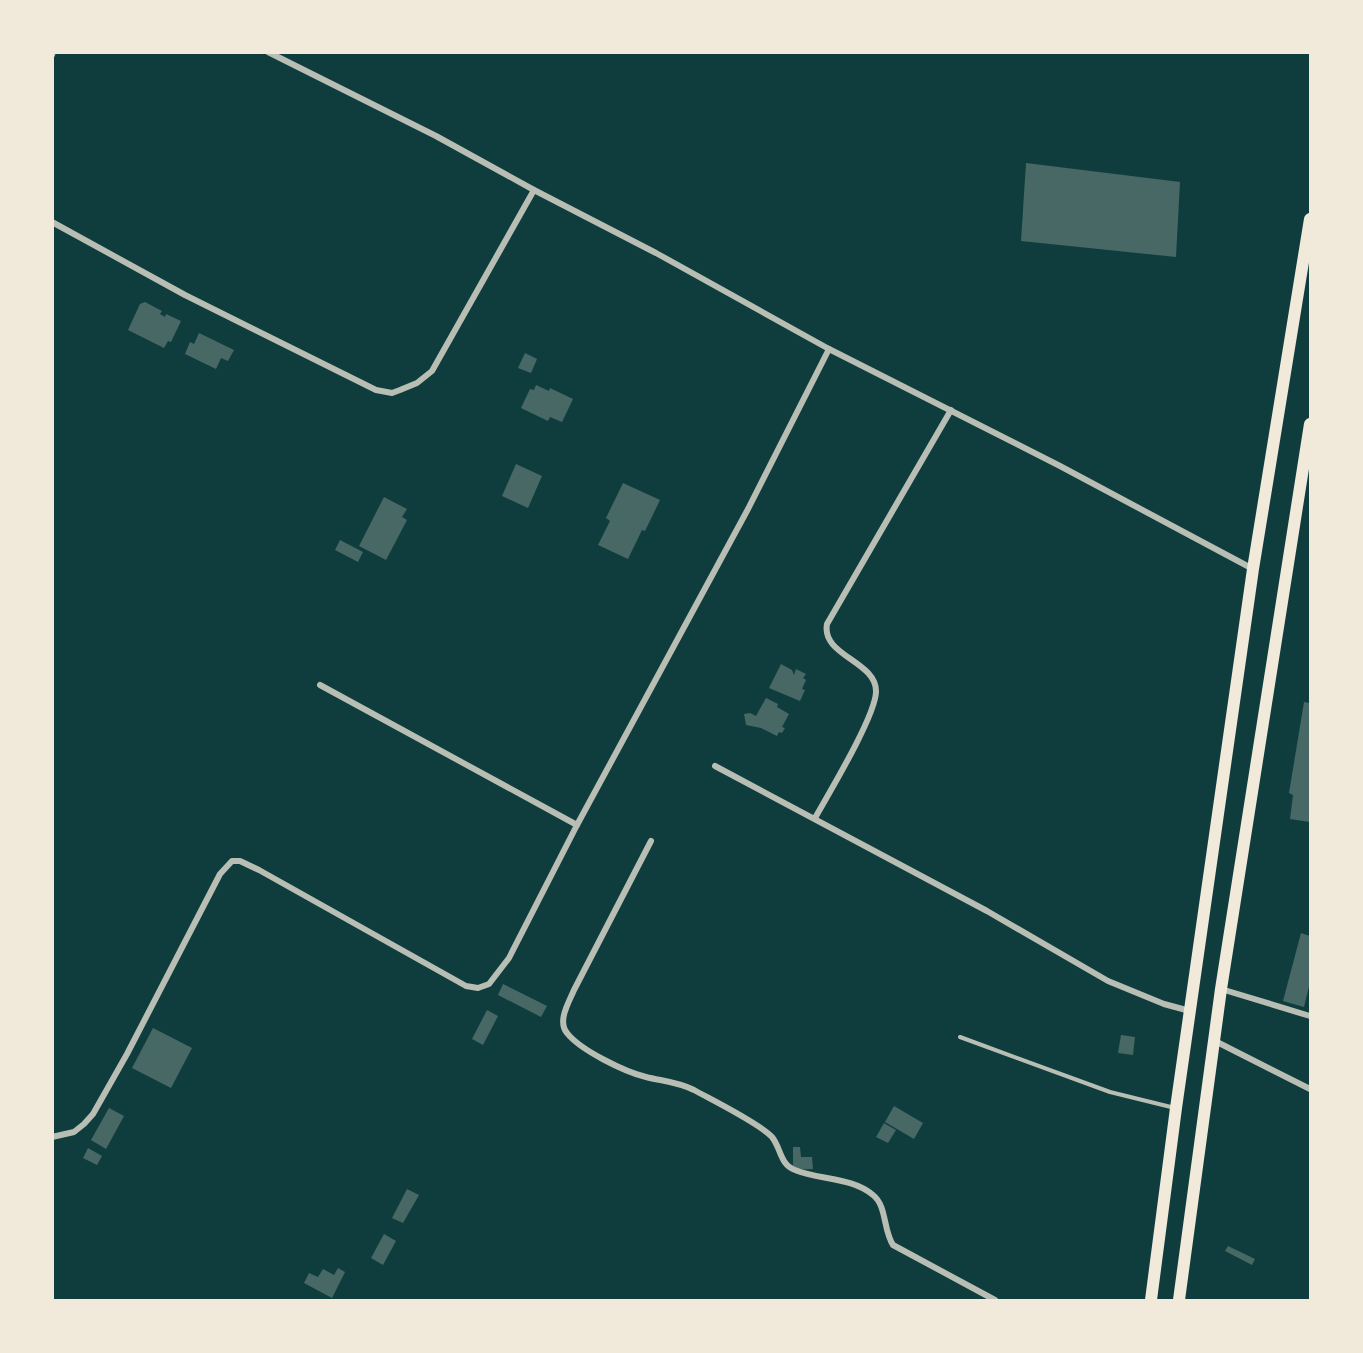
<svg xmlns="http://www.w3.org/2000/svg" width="1363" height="1353" font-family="'Public Sans',sans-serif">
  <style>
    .building { fill: #486865 }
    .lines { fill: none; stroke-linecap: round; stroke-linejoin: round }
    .service { stroke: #b8beb3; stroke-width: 4 }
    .minor { stroke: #b8beb3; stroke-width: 6 }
    .trunk { stroke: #f1e9da; stroke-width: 12 }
  </style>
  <rect width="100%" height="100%" fill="#0f3d3e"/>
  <!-- building -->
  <g class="building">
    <path d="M1026 163 1180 182 1176 257 1021 241Z"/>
    <path d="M145 302 162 311 160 314 165 317 166 314 181 321 171 342 168 341 164 348 128 330 140 304Z"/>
    <path d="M199 333 234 350 228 361 221 358 216 369 185 354 190 342 194 344Z"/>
    <path d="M525 353 537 359 531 373 518 368Z"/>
    <path d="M536 385 549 391 550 388 573 399 562 422 550 417 548 421 521 408 530 389 534 390Z"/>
    <path d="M516 464 542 476 528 508 502 496Z"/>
    <path d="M623 483 660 500 645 531 642 530 628 559 598 545 610 521 606 518Z"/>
    <path d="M384 497 407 509 402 517 407 520 386 560 359 546Z"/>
    <path d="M340 540 363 552 358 562 335 550Z"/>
    <path d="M781 664 792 670 794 675 796 669 806 674 803 678 806 680 802 689 805 690 800 701 769 688Z"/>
    <path d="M766 698 778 704 777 707 789 714 782 727 785 728 782 733 779 732 777 736 761 728 746 725 744 714 750 713 756 716Z"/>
    <path d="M1304 702 1310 703V822L1290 819 1293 795 1289 793Z"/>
    <path d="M1301 933 1310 936V982L1304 1007 1283 1001Z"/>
    <path d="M503 984 547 1006 541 1017 498 995Z"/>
    <path d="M487 1010 498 1016 483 1045 472 1039Z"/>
    <path d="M153 1028 192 1048 171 1088 132 1068Z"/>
    <path d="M1121 1035 1135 1037 1133 1055 1118 1053Z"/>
    <path d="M894 1106 923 1123 914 1139 885 1122Z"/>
    <path d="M109 1108 124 1116 106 1149 91 1140Z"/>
    <path d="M884 1123 896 1130 888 1143 876 1137Z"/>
    <path d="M793 1147H800L801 1157H812L813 1169 793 1170Z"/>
    <path d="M88 1148 102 1156 97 1165 83 1158Z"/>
    <path d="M407 1189 419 1195 403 1223 392 1218Z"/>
    <path d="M384 1234 396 1241 383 1265 371 1258Z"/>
    <path d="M1228 1246 1255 1259 1252 1265 1225 1251Z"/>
    <path d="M338 1268 345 1272 332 1298 304 1283 309 1273 318 1277 323 1269 334 1275Z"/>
  </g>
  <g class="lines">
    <!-- service -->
    <path class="service" d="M960 1037 1110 1092 1175 1108"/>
    <!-- minor -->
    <g class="minor">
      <path d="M268 52 436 136 534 190 656 253 829 349 1060 466 1253 569"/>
      <path d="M52 55 53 52"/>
      <path d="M52 222 185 295 376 390 392 393 400 390 417 383 432 371 534 190"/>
      <path d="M320 685 577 825"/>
      <path d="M715 766 987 911 1108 981 1164 1004 1190 1011"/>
      <path d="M815 818C829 793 875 717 876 692 877 661 821 656 827 624L951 410"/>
      <path d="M651 841 574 990C569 1002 557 1021 567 1033 580 1050 625 1072 646 1077 662 1081 678 1082 694 1090 712 1100 759 1123 772 1137 781 1148 780 1165 795 1170 819 1180 852 1177 873 1195 887 1206 883 1230 893 1245L995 1300"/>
      <path d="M1221 989 1310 1016"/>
      <path d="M1215 1041 1310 1089"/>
      <path d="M52 1137 74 1132 84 1124 93 1114 127 1054 220 874 232 861H240L259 870 466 986 478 988 489 984 509 958 577 825 748 509 829 349"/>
    </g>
    <!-- trunk -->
    <g class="trunk">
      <path d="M1151 1300 1176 1108 1253 569 1310 219"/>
      <path d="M1179 1300 1221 989 1310 424"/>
    </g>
  </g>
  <!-- border -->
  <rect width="1363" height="1353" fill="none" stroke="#f1e9da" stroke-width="108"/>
</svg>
